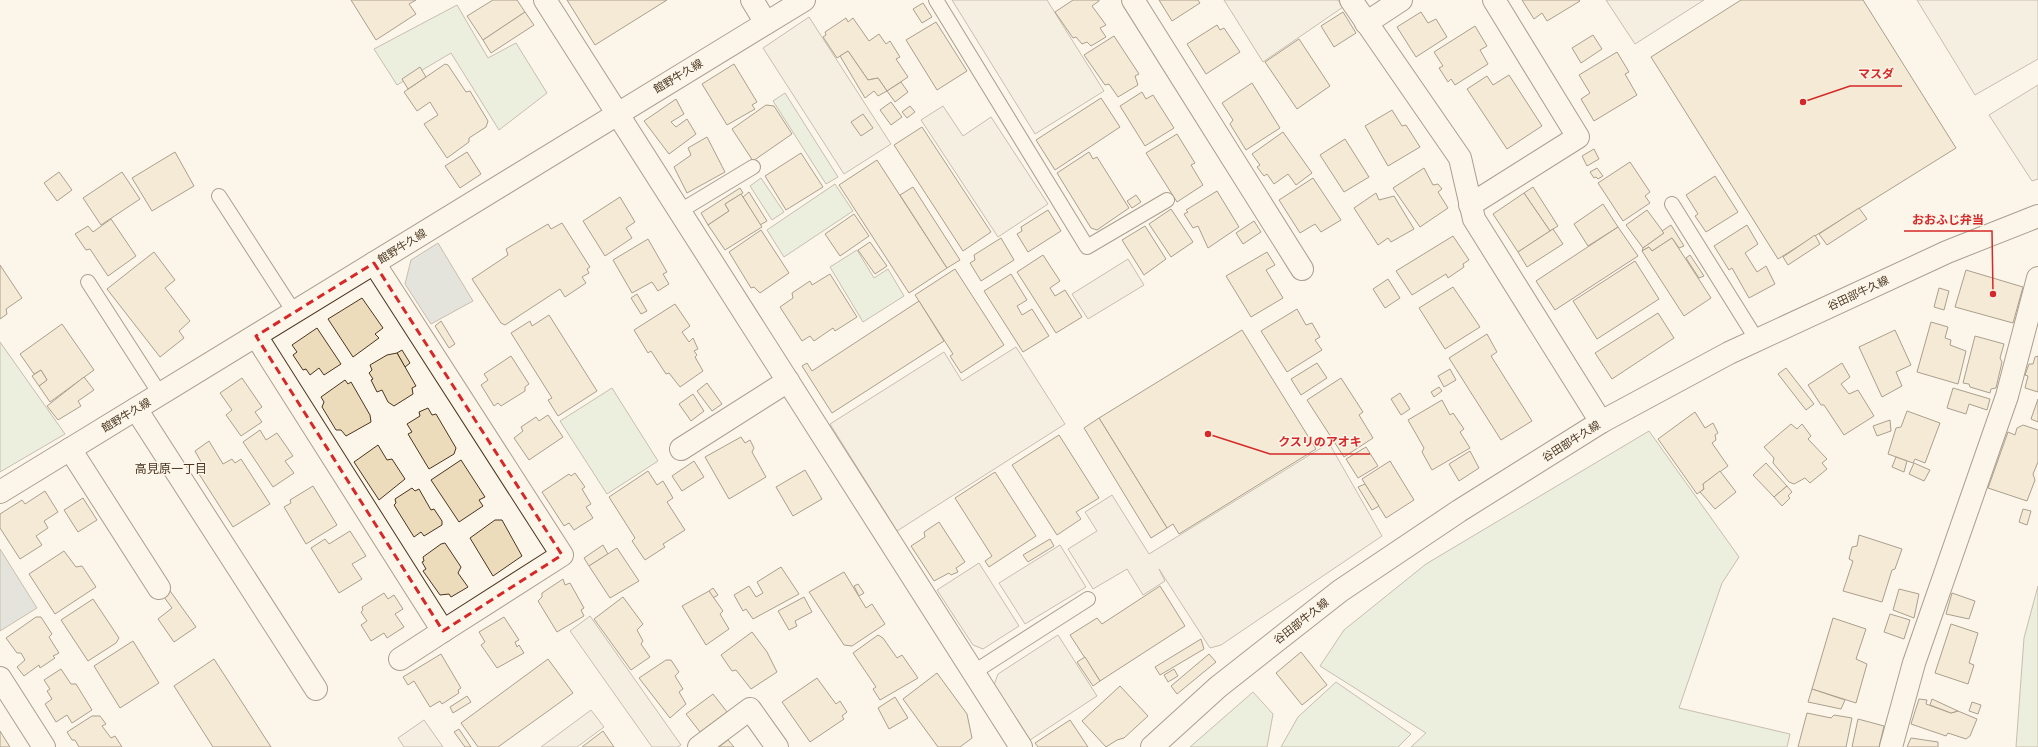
<svg xmlns="http://www.w3.org/2000/svg" width="2038" height="747" font-family="Quicksand,'Noto Sans JP',sans-serif">
  <style>
    .green { fill: #dce7d0; stroke: #887966 }
    .parking { fill: #ede7d9; stroke: #887966 }
    .water { fill: #c9cecd; stroke: #887966 }
    .building { fill: #ecdcbc; stroke: #4a3520 }
    .lines { fill: none; stroke-linecap: round; stroke-linejoin: round }
    .service-casing { stroke: #4a3520; stroke-width: 16 }
    .minor-casing { stroke: #4a3520; stroke-width: 24 }
    .secondary-casing { stroke: #4a3520; stroke-width: 24 }
    .service { stroke: #fbf6e9; stroke-width: 14 }
    .minor { stroke: #fbf6e9; stroke-width: 22 }
    .secondary { stroke: #fbf6e9; stroke-width: 22 }
    .marked { fill: none; stroke: #d62828; stroke-width: 3; stroke-dasharray: 8 5; stroke-linejoin: round }
    .labels { text-anchor: middle; stroke-width: 3; stroke-linejoin: round; paint-order: stroke }
    .street-label { font-size: 11px; fill: #4a3520; stroke: #fbf6e9 }
    .neighbourhood-label { font-size: 12px; fill: #4a3520; stroke: #fbf6e9 }
    .leader { fill: none; stroke: #d62828; stroke-width: 1.5 }
    .callout-dot { fill: #d62828; stroke: #fbf6e9; stroke-width: 1.5 }
    .callout-label { font-size: 12px; text-anchor: middle; font-weight: bold; fill: #d62828; stroke: #fbf6e9; stroke-width: 3; stroke-linejoin: round; paint-order: stroke }
  </style>
  <rect width="100%" height="100%" fill="#fbf6e9"/>
  <!-- green -->
  <g class="green">
    <path d="M457 5 488 58 516 43 547 93 499 130 451 53 397 85 374 49Z"/>
    <path d="M785 93 838 177 826 184 773 101Z"/>
    <path d="M761 178 784 212 772 220 750 186Z"/>
    <path d="M835 184 853 211 784 257 767 230Z"/>
    <path d="M857 250 874 278 888 269 904 296 863 322 830 267Z"/>
    <path d="M0 342 65 434 0 472Z"/>
    <path d="M612 388 658 461 607 494 560 421Z"/>
    <path d="M1649 431 1739 557 1722 583 1679 708 1790 734 1787 747H1411L1426 733 1320 666 1344 630 1426 564Z"/>
    <path d="M2038 586V747H2016L2024 638Z"/>
    <path d="M1336 682 1411 734 1398 747H1281L1298 717Z"/>
    <path d="M1253 692 1273 714 1267 747H1190Z"/>
  </g>
  <!-- parking -->
  <g class="parking">
    <path d="M952 0H1047L1104 91 1035 134Z"/>
    <path d="M1224 0H1338L1343 7 1263 62Z"/>
    <path d="M1606 0H1704L1635 44Z"/>
    <path d="M1917 0H2038V59L1975 95Z"/>
    <path d="M809 17 891 144 844 174 763 48Z"/>
    <path d="M2038 85V179L2032 181 1989 115Z"/>
    <path d="M943 106 963 136 991 117 1048 204 998 237 921 120Z"/>
    <path d="M1128 259 1144 285 1088 319 1072 294Z"/>
    <path d="M1016 347 1065 424 897 531 830 424 944 352 962 381Z"/>
    <path d="M1329 443 1382 536 1221 645 1210 648 1159 569 1165 581 1143 595 1127 569 1093 589 1068 549 1097 531 1085 512 1112 495 1149 554Z"/>
    <path d="M1060 545 1086 587 1025 624 999 583Z"/>
    <path d="M979 563 1019 626 983 649 973 645 937 590Z"/>
    <path d="M590 616 681 745 677 747H652L570 631Z"/>
    <path d="M1058 635 1097 696 1030 740 994 685 998 674Z"/>
    <path d="M591 710 604 727 577 747H541Z"/>
    <path d="M424 720 443 747H404L398 738Z"/>
  </g>
  <!-- water -->
  <g class="water">
    <path d="M438 243 473 301 431 324 405 284 411 260Z"/>
    <path d="M0 549 37 608 0 631Z"/>
  </g>
  <!-- building -->
  <g class="building">
    <path d="M351 0H416L409 4 416 14 376 40Z"/>
    <path d="M493 0H517L525 12 483 40 467 16Z"/>
    <path d="M567 0H667L595 45Z"/>
    <path d="M1073 0H1099V1L1092 6 1106 25 1100 28 1106 37 1091 46 1087 42 1082 44 1076 37 1073 38 1055 12Z"/>
    <path d="M1159 0H1198L1200 3 1172 21Z"/>
    <path d="M1522 0H1579L1580 1 1547 21 1542 13 1534 19Z"/>
    <path d="M1741 0H1863L1956 148 1778 259 1651 57Z"/>
    <path d="M923 3 932 17 922 23 913 9Z"/>
    <path d="M525 12 534 25 491 53 483 40Z"/>
    <path d="M1343 12 1356 33 1334 47 1321 26Z"/>
    <path d="M1421 12 1428 23 1436 19 1447 37 1416 57 1397 27Z"/>
    <path d="M846 18 848 22 853 18 869 41 879 34 886 44 890 41 900 57 896 59 908 77 887 91 878 78 868 80 848 51 837 58 823 37 826 35 825 32Z"/>
    <path d="M936 22 967 71 937 90 906 40Z"/>
    <path d="M1217 25 1220 30 1224 28 1240 52 1206 74 1187 44Z"/>
    <path d="M1475 26 1487 46 1480 50 1488 64 1455 85 1451 79 1448 82 1439 68 1443 66 1434 52Z"/>
    <path d="M1593 35 1602 49 1581 63 1572 48Z"/>
    <path d="M1114 36 1139 74 1135 76 1138 85 1118 97 1109 84 1105 85 1084 55Z"/>
    <path d="M1299 39 1330 86 1297 109 1265 62Z"/>
    <path d="M848 51 868 80 878 78 887 91 878 96 874 91 865 98 840 56Z"/>
    <path d="M1617 52 1629 72 1625 74 1637 95 1594 121 1581 99 1590 93 1579 75Z"/>
    <path d="M445 64 448 65 466 92 470 91 488 121 486 127 469 138V142L447 158 424 124 438 115 430 102 417 111 404 92Z"/>
    <path d="M734 64 757 102 752 105 755 109 727 125 702 84Z"/>
    <path d="M420 67 426 77 408 89 402 79Z"/>
    <path d="M1509 75 1542 126 1507 149 1467 89 1487 76 1493 85Z"/>
    <path d="M901 82 908 92 895 102 887 91Z"/>
    <path d="M1252 83 1280 128 1246 150 1230 124 1233 120 1222 103Z"/>
    <path d="M1142 92 1146 99 1153 95 1174 128 1145 146 1120 106Z"/>
    <path d="M1101 98 1120 127 1055 170 1036 140Z"/>
    <path d="M676 99 684 114 671 122 676 127 687 119 696 134 669 154 644 121Z"/>
    <path d="M891 102 902 117 891 125 880 110Z"/>
    <path d="M766 105 774 106 792 134 753 161 732 129Z"/>
    <path d="M910 106 915 112 907 118 902 112Z"/>
    <path d="M1392 110 1402 126 1406 125 1420 147 1388 166 1365 126Z"/>
    <path d="M863 114 873 128 861 136 851 122Z"/>
    <path d="M922 127 991 232 963 251 894 145Z"/>
    <path d="M1283 132 1312 173 1296 185 1288 174 1274 184 1267 174 1264 176 1257 167 1260 165 1252 154Z"/>
    <path d="M1177 134 1195 163 1191 165 1203 185 1177 202 1146 153Z"/>
    <path d="M707 137 725 172 687 193 674 167 691 155 688 148Z"/>
    <path d="M1345 139 1369 177 1344 192 1320 155Z"/>
    <path d="M1594 149 1599 159 1587 166 1582 156Z"/>
    <path d="M175 152 194 186 152 211 132 178Z"/>
    <path d="M467 152 481 174 460 188 445 166Z"/>
    <path d="M1089 152 1093 159 1097 157 1129 208 1097 230 1091 228 1057 173Z"/>
    <path d="M801 153 823 187 786 210 765 176Z"/>
    <path d="M877 160 947 268 909 293 839 185Z"/>
    <path d="M1630 162 1650 192 1645 196 1650 203 1623 221 1598 183Z"/>
    <path d="M1424 168 1433 185 1438 184 1442 189 1438 192 1448 208 1420 227 1393 188Z"/>
    <path d="M1597 168 1603 176 1598 179 1596 177 1594 178 1590 172Z"/>
    <path d="M59 172 72 190 57 201 44 183Z"/>
    <path d="M122 172 140 199 101 225 83 198Z"/>
    <path d="M1715 176 1738 212 1706 232 1695 216 1698 214 1686 195Z"/>
    <path d="M1313 178 1341 220 1321 232 1315 224 1300 233 1279 200Z"/>
    <path d="M913 187 960 260 947 268 900 195Z"/>
    <path d="M1533 187 1558 226 1550 231 1524 193Z"/>
    <path d="M740 188 743 193 725 204 729 211 708 225 701 213Z"/>
    <path d="M1217 191 1239 227 1208 248 1198 226 1193 228 1184 214 1188 212 1186 210Z"/>
    <path d="M749 192 767 221 760 225 743 197Z"/>
    <path d="M1376 193 1379 200 1394 196 1414 229 1391 242 1388 238 1378 245 1354 208Z"/>
    <path d="M1524 193 1550 231 1518 252 1493 214Z"/>
    <path d="M741 194 762 227 725 250 708 225 729 211 725 204Z"/>
    <path d="M1136 195 1141 202 1132 208 1127 201Z"/>
    <path d="M620 197 635 222 626 228 632 238 605 256 583 221Z"/>
    <path d="M1603 204 1618 227 1588 246 1574 224Z"/>
    <path d="M1859 208 1867 219 1827 245 1819 234Z"/>
    <path d="M1171 209 1193 242 1171 257 1149 224Z"/>
    <path d="M1048 210 1061 231 1028 252 1017 234 1022 231 1021 227Z"/>
    <path d="M1647 210 1664 233 1643 248 1626 225Z"/>
    <path d="M854 214 869 236 840 256 825 234Z"/>
    <path d="M111 219 136 256 108 276 90 249 86 250 75 234 88 226 93 232Z"/>
    <path d="M1254 221 1261 232 1243 244 1236 233Z"/>
    <path d="M562 223 590 267 587 269 589 273 582 277 586 283 565 297 560 289 505 325 501 323 472 279 508 255 506 249 548 224 551 229Z"/>
    <path d="M1671 225 1684 246 1679 248 1672 238 1652 251 1649 247 1642 251 1643 248 1664 233 1662 231Z"/>
    <path d="M1747 225 1758 244 1745 253 1757 272 1766 266 1775 284 1749 298 1732 268 1729 270 1714 246Z"/>
    <path d="M1145 226 1166 259 1144 275 1122 240Z"/>
    <path d="M1618 227 1638 256 1555 310 1536 281Z"/>
    <path d="M1553 229 1563 244 1527 267 1518 252Z"/>
    <path d="M761 230 789 273 760 293 754 287 751 288 729 252Z"/>
    <path d="M1815 235 1820 244 1788 265 1783 257Z"/>
    <path d="M1453 236 1469 260 1463 264 1464 267 1448 278 1446 274 1412 295 1396 271Z"/>
    <path d="M1001 238 1014 260 981 281 970 263 975 260 974 255Z"/>
    <path d="M1672 238 1711 298 1684 316 1642 251 1649 247 1652 251Z"/>
    <path d="M648 239 667 272 663 274 669 284 658 291 652 282 632 293 613 260Z"/>
    <path d="M870 242 887 266 875 274 858 250Z"/>
    <path d="M154 252 175 280 165 288 190 321 179 331 184 338 160 357 107 289Z"/>
    <path d="M1267 252 1275 265 1266 270 1283 298 1251 317 1226 276Z"/>
    <path d="M1043 255 1060 281 1050 288 1055 296 1065 290 1082 317 1056 333 1017 272Z"/>
    <path d="M1690 255 1704 276 1699 278 1686 258Z"/>
    <path d="M1635 261 1659 299 1597 339 1573 301Z"/>
    <path d="M0 265 22 298 6 309 7 314 0 319Z"/>
    <path d="M955 269 1004 345 961 373 950 356 953 354 915 295Z"/>
    <path d="M1966 270 2023 287 2013 323 1955 307Z"/>
    <path d="M830 274 857 317 835 331 833 328 814 341 810 336 802 341 780 307 793 298 792 293 810 281 812 285Z"/>
    <path d="M1011 274 1027 300 1017 306 1022 315 1032 309 1049 336 1023 352 984 291Z"/>
    <path d="M1388 279 1400 298 1385 308 1373 289Z"/>
    <path d="M1453 287 1480 327 1445 349 1419 308Z"/>
    <path d="M1939 288 1949 291 1944 310 1934 307Z"/>
    <path d="M637 294 647 311 641 314 631 298Z"/>
    <path d="M362 298 383 328 375 334 379 338 353 357 328 319Z"/>
    <path d="M919 301 944 341 832 413 802 366 807 363 812 371Z"/>
    <path d="M675 304 690 326 682 332 689 342 693 338 698 349 694 351 697 355 695 357 703 371 680 387 669 373 666 374 651 351 648 353 634 330Z"/>
    <path d="M1297 309 1306 325 1312 323 1320 337 1315 340 1322 350 1287 372 1261 331Z"/>
    <path d="M1658 313 1674 338 1612 379 1595 353Z"/>
    <path d="M549 315 597 391 558 416 548 400 552 398 511 333 530 321 532 326Z"/>
    <path d="M441 321 455 344 449 348 435 326Z"/>
    <path d="M1931 322 1948 327 1945 338 1951 340 1950 345 1966 351 1958 384 1917 372Z"/>
    <path d="M62 324 94 370 50 402 39 386 47 380 41 370 34 374 20 354Z"/>
    <path d="M317 328 341 364 324 375 319 368 310 375 306 369 303 370 293 355 297 352 292 345Z"/>
    <path d="M1242 330 1316 449 1179 534 1173 524 1167 528 1099 418Z"/>
    <path d="M1895 330 1911 365 1896 372 1902 386 1882 397 1859 347Z"/>
    <path d="M1487 334 1497 352 1491 356 1532 421 1501 440 1449 358Z"/>
    <path d="M1975 336 2004 344 2000 358 2002 362 1996 388 1991 389 1990 393 1970 387 1969 384 1963 383Z"/>
    <path d="M402 350 410 363 405 367 397 353Z"/>
    <path d="M397 353 416 386 412 388 413 394 394 406 388 402 382 390 377 392 371 380 373 379 369 373 372 370 370 365 387 355Z"/>
    <path d="M511 356 529 384 525 387V391L501 406 498 403 494 406 481 385 488 380 484 374Z"/>
    <path d="M2038 356V392L2025 388 2028 376 2025 375 2029 364H2033L2035 357Z"/>
    <path d="M1317 363 1327 378 1301 395 1291 379Z"/>
    <path d="M1842 363 1850 377 1841 384 1849 394 1858 390 1874 416 1844 435 1824 405H1821L1808 385Z"/>
    <path d="M1786 368 1814 404 1806 410 1778 374Z"/>
    <path d="M1450 369 1456 380 1444 387 1438 376Z"/>
    <path d="M41 370 47 380 39 386 32 376Z"/>
    <path d="M84 377 94 390 78 401 81 406 58 420 47 406Z"/>
    <path d="M242 378 262 407 255 412 262 422 241 436 226 415 232 410 220 393Z"/>
    <path d="M1341 378 1363 412 1359 415 1373 438 1344 457 1307 400Z"/>
    <path d="M345 380 348 384 351 382 370 415 371 422 346 436 341 430H336L322 407 324 402 321 397Z"/>
    <path d="M707 383 722 404 712 411 697 391Z"/>
    <path d="M1439 387 1442 391 1434 397 1431 392Z"/>
    <path d="M1953 388 1990 399 1987 410 1969 404 1966 414 1947 408Z"/>
    <path d="M1400 393 1410 409 1401 415 1391 399Z"/>
    <path d="M693 394 704 411 691 421 679 404Z"/>
    <path d="M2038 399V422L2031 419Z"/>
    <path d="M1442 400 1450 415 1453 413 1464 429 1460 432 1470 448 1432 470 1422 452 1424 448 1408 420Z"/>
    <path d="M428 408 432 415 436 414 456 448 454 454 429 469 408 434 412 432 407 424 420 416 419 412Z"/>
    <path d="M1907 411 1940 423 1925 463 1915 459 1913 463 1888 454 1896 428 1901 427Z"/>
    <path d="M1695 412 1705 428 1713 423 1718 433 1715 435 1716 440 1712 443 1728 466 1703 484 1704 489 1697 494 1658 439Z"/>
    <path d="M548 415 563 437 529 460 514 438 523 431 521 427 536 417 539 421Z"/>
    <path d="M1099 418 1167 528 1151 538 1084 428Z"/>
    <path d="M1890 420 1891 431 1877 436 1873 426Z"/>
    <path d="M1791 424 1797 429 1802 424 1811 436 1808 439 1827 459 1822 463 1827 469 1810 483 1805 478 1794 484 1789 482 1773 463 1774 458 1764 447Z"/>
    <path d="M2023 425 2038 430V462L2033 474 2035 480 2027 501 1988 488 2008 432 2015 435 2017 428Z"/>
    <path d="M260 430 266 440 277 433 293 456 285 461 294 473 273 487 243 442Z"/>
    <path d="M1059 435 1099 498 1076 512 1081 519 1057 535 1012 465Z"/>
    <path d="M741 437 745 443 750 440 754 448 752 452 766 477 729 499 705 457Z"/>
    <path d="M209 441 223 464 232 459 235 463 241 459 270 504 233 527 199 474 205 469 195 451Z"/>
    <path d="M378 445 387 460 392 459 405 479 379 500 354 462Z"/>
    <path d="M1366 447 1378 466 1358 478 1346 459Z"/>
    <path d="M1470 451 1479 468 1459 481 1449 464Z"/>
    <path d="M1896 457 1907 461 1904 472 1892 467Z"/>
    <path d="M461 460 485 497 479 500 483 506 459 522 431 480Z"/>
    <path d="M694 461 704 477 682 491 672 476Z"/>
    <path d="M1390 461 1414 500 1386 518 1362 479Z"/>
    <path d="M1766 463 1787 486 1774 497 1753 475Z"/>
    <path d="M1914 463 1930 470 1924 481 1909 474Z"/>
    <path d="M805 470 822 499 793 516 776 487Z"/>
    <path d="M648 471 657 485 663 481 673 498 667 502 685 530 663 544 665 547 645 560 632 541 635 538 609 497Z"/>
    <path d="M1720 471 1736 492 1715 509 1700 492 1704 489 1703 484Z"/>
    <path d="M995 472 1036 536 989 567 985 561 992 556 955 498Z"/>
    <path d="M575 473 585 487 582 489 591 504 586 507 593 518 574 530 569 523 564 526 542 492 569 474 571 476Z"/>
    <path d="M1365 484 1379 506 1372 510 1358 487Z"/>
    <path d="M313 486 337 525 306 544 284 507 291 503 290 500Z"/>
    <path d="M1787 486 1792 492 1788 496 1790 498 1782 506 1774 497Z"/>
    <path d="M412 488 415 491 419 489 431 510 434 509 442 521V525L424 536 421 532 414 537 394 505 396 503 395 499Z"/>
    <path d="M45 491 58 512 44 521 48 528 36 536 42 545 20 559 0 528V514L22 500 25 504Z"/>
    <path d="M83 498 97 520 78 532 64 510Z"/>
    <path d="M2023 509 2031 511 2027 525 2019 522Z"/>
    <path d="M495 520H502L522 556 493 576 470 538Z"/>
    <path d="M939 522 965 562 956 568 958 572 951 575 949 573 934 581 911 546 925 537 924 532Z"/>
    <path d="M350 531 366 556 352 564 362 579 339 593 311 548 325 539 329 544Z"/>
    <path d="M1859 535 1902 549 1895 569 1892 570 1882 602 1843 591 1853 561 1849 559 1852 547 1857 546Z"/>
    <path d="M1050 539 1054 546 1028 562 1023 555Z"/>
    <path d="M445 543 461 567 458 573 468 587 451 597 449 594 440 595 423 571 426 569 422 562 424 561 423 557 441 544Z"/>
    <path d="M603 545 608 554 589 566 584 558Z"/>
    <path d="M617 548 639 581 610 598 589 566Z"/>
    <path d="M64 551 76 567 82 566 96 587 55 614 29 574Z"/>
    <path d="M781 567 799 594 753 619 746 609 743 611 734 595 749 586 756 597 763 593 757 582Z"/>
    <path d="M844 572 866 608 872 604 885 624 852 646 844 645 809 592Z"/>
    <path d="M563 579 565 585 570 583 584 608 581 610 584 616 557 632 538 601 542 597V593Z"/>
    <path d="M858 584 864 593 859 596 854 586Z"/>
    <path d="M1160 586 1185 626 1100 681 1070 635 1097 618 1102 624Z"/>
    <path d="M168 588 196 627 174 642 158 619 172 608 161 593Z"/>
    <path d="M713 588 718 595 713 598 709 591Z"/>
    <path d="M1899 589 1919 594 1914 618 1893 610Z"/>
    <path d="M709 591 723 611 720 614 729 629 706 645 682 606Z"/>
    <path d="M384 593 388 599 394 595 403 609 395 614 404 627 387 638 384 633 371 641 361 625 367 621 361 612 363 610 362 607Z"/>
    <path d="M1952 593 1975 601 1969 619 1946 614Z"/>
    <path d="M623 597 643 624 637 630 643 641 641 644 650 657 631 670 594 619Z"/>
    <path d="M804 597 812 612 795 621 797 626 789 630 778 611Z"/>
    <path d="M93 599 119 638 116 643 88 661 61 620Z"/>
    <path d="M1890 614 1910 620 1904 639 1884 632Z"/>
    <path d="M36 617H41L52 634 49 637 59 653 53 656 55 658 40 668 39 665 24 676 17 667 25 660 21 653H17L6 638Z"/>
    <path d="M504 617 519 640 515 642 517 647 519 645 524 653 497 668 481 645 485 642 479 632Z"/>
    <path d="M1833 618 1866 629 1856 659 1867 664 1856 703 1812 689Z"/>
    <path d="M1951 624 1978 633 1969 663 1974 665 1968 684 1935 673Z"/>
    <path d="M752 632 767 652 777 672 751 689 736 670 732 671 721 655Z"/>
    <path d="M878 635 883 638 897 658 902 655 918 678 880 700 873 689 876 687 853 653Z"/>
    <path d="M1201 639 1204 649 1160 675 1155 667Z"/>
    <path d="M133 641 159 683 120 708 94 666Z"/>
    <path d="M1301 652 1327 685 1302 705 1276 673Z"/>
    <path d="M441 654 461 688 458 690 459 693 442 704 440 701 430 707 414 681 408 685 403 677Z"/>
    <path d="M1209 654 1216 662 1177 694 1171 686Z"/>
    <path d="M1085 657 1100 681 1093 686 1077 662Z"/>
    <path d="M214 659 271 747H213L174 686Z"/>
    <path d="M548 659 573 693 498 747H478L461 723Z"/>
    <path d="M666 660H671L679 672 675 676 683 689 679 692 686 704 670 718 639 678Z"/>
    <path d="M61 669 71 684H76L92 710 72 723 67 715 56 722 45 704 52 699 47 691 50 689 44 680Z"/>
    <path d="M1174 669 1178 676 1168 682 1164 675Z"/>
    <path d="M937 673 967 714 972 738 960 747H938L903 699Z"/>
    <path d="M817 678 836 704 840 701 847 712 842 716 844 719 810 742 782 702Z"/>
    <path d="M1120 686 1148 716 1124 738 1117 740 1106 747 1082 721Z"/>
    <path d="M1812 689 1845 700 1841 709 1808 702Z"/>
    <path d="M713 694 727 712 700 732 686 714Z"/>
    <path d="M467 696 471 702 453 713 450 707Z"/>
    <path d="M895 697 908 718 889 729 878 708Z"/>
    <path d="M1919 699 1927 700 1926 704 1951 713 1958 711 1977 719 1970 736 1966 739 1948 733 1946 736 1911 724Z"/>
    <path d="M1932 699 1958 711 1951 713 1930 705Z"/>
    <path d="M1972 702 1981 705 1978 714 1969 711Z"/>
    <path d="M1807 713 1831 718 1834 715 1852 718 1846 747H1798Z"/>
    <path d="M92 716H100L106 724 102 726 111 738 115 736 122 747H79L75 740H72L67 732Z"/>
    <path d="M1858 719 1884 726 1879 747H1852Z"/>
    <path d="M1070 720 1088 747H1038L1035 743Z"/>
    <path d="M459 729 471 747H465L454 732Z"/>
    <path d="M0 731 10 747H0Z"/>
    <path d="M603 731 614 747H582Z"/>
    <path d="M1911 738 1938 742V747H1907Z"/>
    <path d="M728 740 734 747H719Z"/>
  </g>
  <g class="lines">
    <!-- service casing -->
    <g class="service-casing">
      <g id="service">
        <path d="M936 0 1087 247 1167 200"/>
        <path d="M219 196 294 312"/>
        <path d="M1672 204 1757 340"/>
        <path d="M680 211 753 167"/>
        <path d="M88 282 160 394"/>
        <path d="M974 672 1088 599"/>
      </g>
    </g>
    <!-- minor casing -->
    <g class="minor-casing">
      <g id="minor">
        <path d="M545 0 1021 747"/>
        <path d="M752 0 766 23"/>
        <path d="M1133 0 1302 269"/>
        <path d="M1351 0 1460 158 1474 219 1601 422"/>
        <path d="M1366 23 1401 0"/>
        <path d="M1470 205 1578 137 1494 0"/>
        <path d="M256 336 443 631 562 555 374 263"/>
        <path d="M136 409 316 689"/>
        <path d="M70 449 159 588"/>
        <path d="M681 449 788 381"/>
        <path d="M400 659 443 631"/>
        <path d="M0 678 44 747"/>
        <path d="M699 747 750 709 777 747"/>
        <path d="M1891 747 1914 663 2007 396 2038 278"/>
      </g>
    </g>
    <!-- secondary casing -->
    <g class="secondary-casing">
      <g id="secondary">
        <path d="M0 492 804 0"/>
        <path d="M1152 747 1218 687 1340 591 1459 511 1601 422 1729 353 1947 252 2038 216"/>
      </g>
    </g>
    <!-- service -->
    <use href="#service" class="service"/>
    <!-- minor -->
    <use href="#minor" class="minor"/>
    <!-- secondary -->
    <use href="#secondary" class="secondary"/>
  </g>
  <!-- marked area -->
  <path d="M0 0H2038V747H0ZM374 263 562 555 443 631 256 336Z" fill="#fbf6e9" fill-opacity=".55" fill-rule="evenodd"/>
  <path class="marked" d="M374 263 562 555 443 631 256 336Z"/>
  <g class="labels">
    <!-- street labels -->
    <g class="street-label">
      <text transform="translate(678 76) rotate(-31)" y="4">館野牛久線</text>
      <text transform="translate(402 246) rotate(-32)" y="4">館野牛久線</text>
      <text transform="translate(1858 293) rotate(-25)" y="4">谷田部牛久線</text>
      <text transform="translate(126 415) rotate(-31)" y="4">館野牛久線</text>
      <text transform="translate(1571 441) rotate(-32)" y="4">谷田部牛久線</text>
      <text transform="translate(1301 621) rotate(-38)" y="4">谷田部牛久線</text>
    </g>
    <!-- neighbourhood labels -->
    <g class="neighbourhood-label">
      <text x="171" y="473">高見原一丁目</text>
    </g>
  </g>
  <!-- callouts -->
  <path class="leader" d="M1803 102L1850 86H1902M1993 294L1992 231H1904M1208 434L1270 454H1370"/>
  <g class="callout-dot">
    <circle cx="1803" cy="102" r="4"/>
    <circle cx="1993" cy="294" r="4"/>
    <circle cx="1208" cy="434" r="4"/>
  </g>
  <g class="callout-label">
    <text x="1876" y="78">マスダ</text>
    <text x="1948" y="224">おおふじ弁当</text>
    <text x="1320" y="446">クスリのアオキ</text>
  </g>
</svg>
